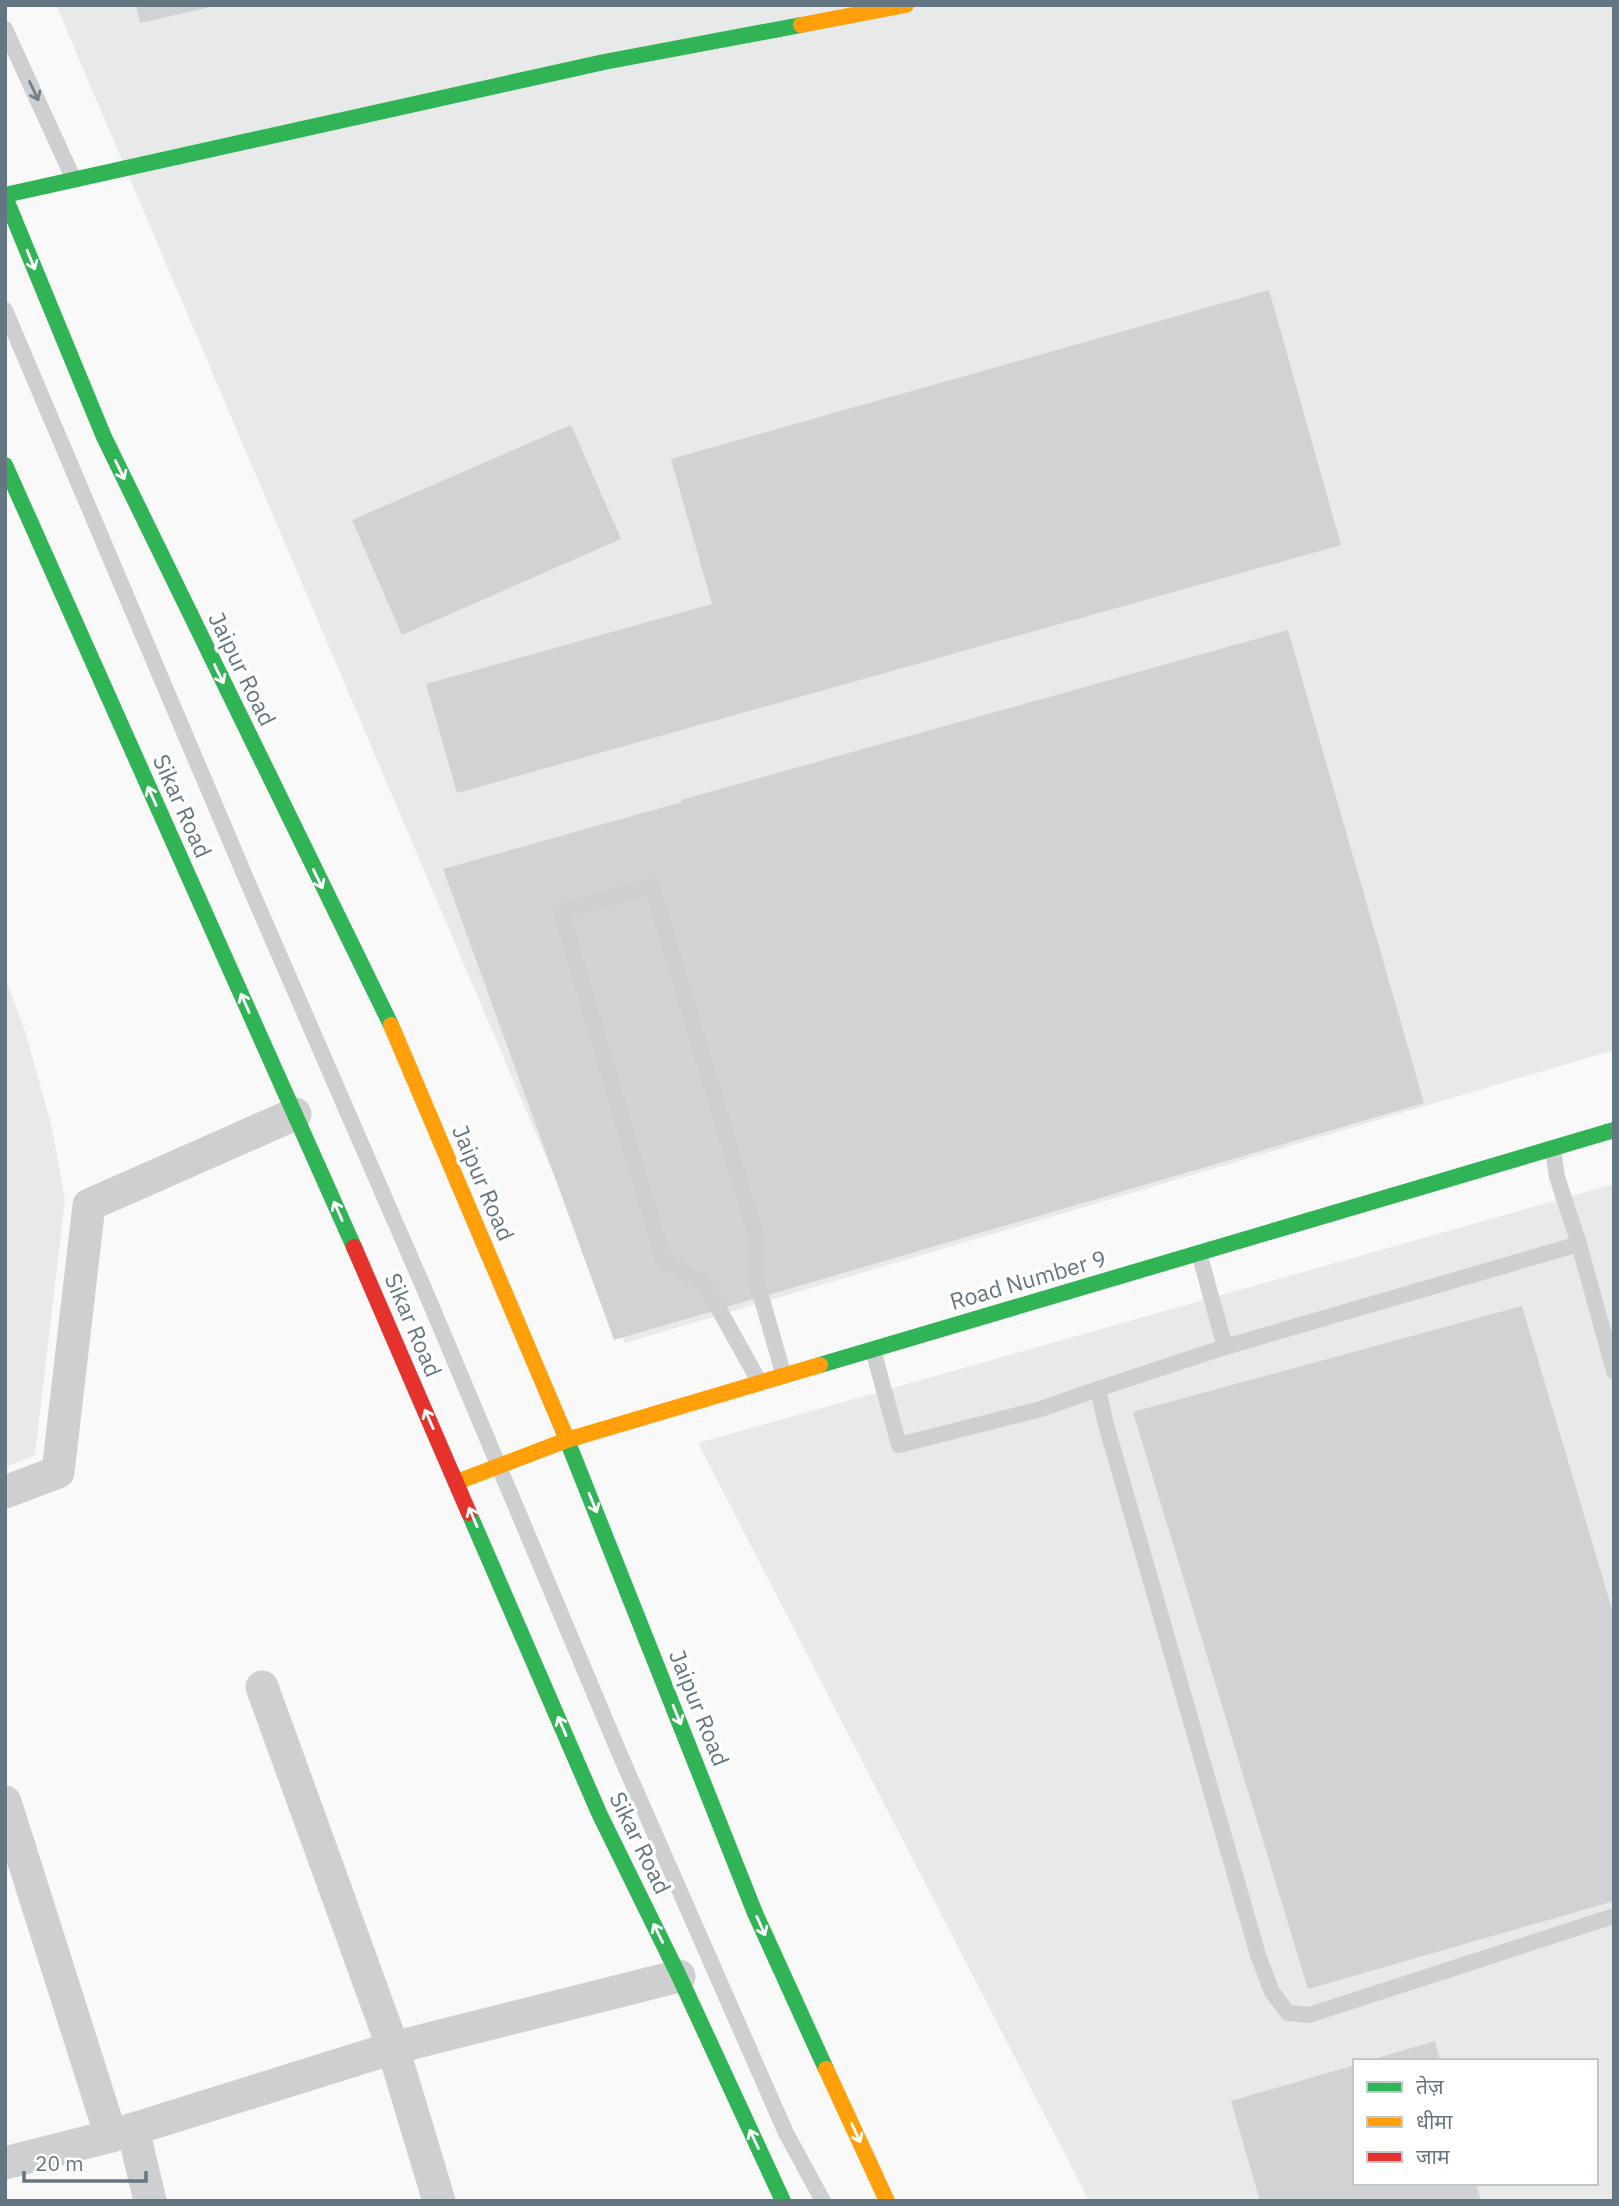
<svg xmlns="http://www.w3.org/2000/svg" width="1619" height="2206" font-family="'IBM Plex Sans','Noto Sans Devanagari',sans-serif">
  <style>
    .built { fill: #e8e9e9; fill-rule: evenodd }
    .building { fill: #d0d2d3 }
    .lines { fill: none; stroke-linecap: round; stroke-linejoin: round }
    .lane { stroke: #cecfd0; stroke-width: 16 }
    .street { stroke: #cecfd0; stroke-width: 33 }
    .fast { stroke: #30b455; stroke-width: 16 }
    .slow { stroke: #ff9f0a; stroke-width: 16 }
    .jam { stroke: #e5322d; stroke-width: 16 }
    .oneway { stroke: #707f8b }
    .oneway2 { stroke: #fff }
    .labels { text-anchor: middle; stroke-width: 7; stroke-linejoin: round; paint-order: stroke }
    .street-label { font-size: 23px; fill: #657683; stroke: #fff }
  </style>
  <rect width="100%" height="100%" fill="#f9f9f9"/>
  <!-- built -->
  <g class="built">
    <path d="M56 5H1614V1050L625 1343Z"/>
    <path d="M5 977 26 1034 52 1128 65 1200 35 1455 5 1467Z"/>
    <path d="M1614 1184V2201H1089L698 1443ZM1355 2061H1596V2183H1355Z"/>
  </g>
  <!-- building -->
  <g class="building">
    <path d="M136 5H215V6L140 23Z"/>
    <path d="M1269 290 1341 545 457 793 426 684 712 604 671 459Z"/>
    <path d="M571 425 621 539 402 635 352 520Z"/>
    <path d="M1288 630 1424 1103 614 1340 443 869 682 802 681 800Z"/>
    <path d="M1522 1306 1614 1616V1901L1308 1989 1133 1412Z"/>
    <path d="M1435 2041 1440 2061H1371V2060Z"/>
    <path d="M1355 2065V2183H1476L1481 2201H1260L1231 2101Z"/>
  </g>
  <g class="lines">
    <!-- lane -->
    <g class="lane">
      <path d="M5 29 74 180"/>
      <path d="M5 310 248 883 429 1300 621 1757 786 2133 823 2201"/>
      <path d="M1553 1149 1557 1177 1579 1244 1614 1371"/>
      <path d="M1225 1347 1579 1244"/>
      <path d="M873 1350 899 1445 1041 1409 1098 1389 1105 1421 1258 1955 1272 1992 1288 2013 1309 2015 1614 1916"/>
      <path d="M760 1383 706 1286 663 1259 561 911 652 886 756 1236V1279L784 1376"/>
      <path d="M1098 1389 1225 1347 1199 1253"/>
    </g>
    <!-- street -->
    <g class="street">
      <path d="M5 1492 58 1472 89 1205 295 1114"/>
      <path d="M262 1687 393 2048 439 2201"/>
      <path d="M5 1802 111 2136"/>
      <path d="M133 2129 150 2201"/>
      <path d="M5 2163 111 2136 393 2048 679 1976"/>
    </g>
    <!-- fast -->
    <g class="fast">
      <path d="M5 195 604 62 801 25"/>
      <path d="M5 197 104 437 391 1025"/>
      <path d="M5 465 354 1247"/>
      <path d="M820 1365 1614 1130"/>
      <path d="M563 1430 755 1913 826 2069"/>
      <path d="M469 1513 599 1813 679 1976 783 2201"/>
    </g>
    <!-- slow -->
    <g class="slow">
      <path d="M801 25 906 5"/>
      <path d="M391 1025 563 1430"/>
      <path d="M457 1482 567 1440 820 1365"/>
      <path d="M826 2069 887 2201"/>
    </g>
    <!-- jam -->
    <path class="jam" d="M354 1247 469 1513"/>
  </g>
  <!-- one-way arrows -->
  <defs><path id="oneway-shaft" d="M-6 0H5M1.5-3L5.5 0L1.5 3" fill="none" stroke-width="1.6" stroke-linecap="round" stroke-linejoin="round" transform="scale(1.75)"/></defs>
  <use class="oneway" href="#oneway-shaft" transform="translate(34 91) rotate(65)"/>
  <g class="oneway2">
    <use href="#oneway-shaft" transform="translate(31 260) rotate(68)"/>
    <use href="#oneway-shaft" transform="translate(120 470) rotate(64)"/>
    <use href="#oneway-shaft" transform="translate(219 674) rotate(64)"/>
    <use href="#oneway-shaft" transform="translate(152 796) rotate(-114)"/>
    <use href="#oneway-shaft" transform="translate(318 879) rotate(64)"/>
    <use href="#oneway-shaft" transform="translate(245 1003) rotate(-114)"/>
    <use href="#oneway-shaft" transform="translate(338 1211) rotate(-114)"/>
    <use href="#oneway-shaft" transform="translate(429 1419) rotate(-114)"/>
    <use href="#oneway-shaft" transform="translate(593 1503) rotate(68)"/>
    <use href="#oneway-shaft" transform="translate(473 1517) rotate(-113)"/>
    <use href="#oneway-shaft" transform="translate(677 1715) rotate(68)"/>
    <use href="#oneway-shaft" transform="translate(562 1726) rotate(-113)"/>
    <use href="#oneway-shaft" transform="translate(761 1926) rotate(66)"/>
    <use href="#oneway-shaft" transform="translate(658 1933) rotate(-116)"/>
    <use href="#oneway-shaft" transform="translate(856 2133) rotate(65)"/>
    <use href="#oneway-shaft" transform="translate(754 2139) rotate(-115)"/>
  </g>
  <g class="labels">
    <!-- street labels -->
    <g class="street-label">
      <text transform="translate(242 669) rotate(64)" y="8">Jaipur Road</text>
      <text transform="translate(182 806) rotate(66)" y="8">Sikar Road</text>
      <text transform="translate(483 1183) rotate(67)" y="8">Jaipur Road</text>
      <text transform="translate(1028 1280) rotate(-16)" y="8">Road Number 9</text>
      <text transform="translate(413 1325) rotate(67)" y="8">Sikar Road</text>
      <text transform="translate(699 1708) rotate(68)" y="8">Jaipur Road</text>
      <text transform="translate(640 1843) rotate(64)" y="8">Sikar Road</text>
    </g>
  </g>
  <!-- border -->
  <rect width="1619" height="2206" fill="none" stroke="#657683" stroke-width="14"/>
  <!-- legend -->
  <rect x="1353" y="2059" width="245" height="126" fill="#ffffff" stroke="#c1c8cd" stroke-width="2"/>
  <rect x="1367" y="2082" width="35" height="10" fill="#30b455" stroke="#c1c8cd" stroke-width="2"/>
  <text x="1416" y="2094" font-size="21" fill="#657683">तेज़</text>
  <rect x="1367" y="2117" width="35" height="10" fill="#ff9f0a" stroke="#c1c8cd" stroke-width="2"/>
  <text x="1416" y="2129" font-size="21" fill="#657683">धीमा</text>
  <rect x="1367" y="2152" width="35" height="10" fill="#e5322d" stroke="#c1c8cd" stroke-width="2"/>
  <text x="1416" y="2164" font-size="21" fill="#657683">जाम</text>
  <!-- scale -->
  <path d="M24 2171v10h122v-10" fill="none" stroke="#657683" stroke-width="3.5"/>
  <text x="35" y="2171" font-size="21" fill="#657683" stroke="#ffffff" stroke-width="5" paint-order="stroke">20 m</text>
</svg>
